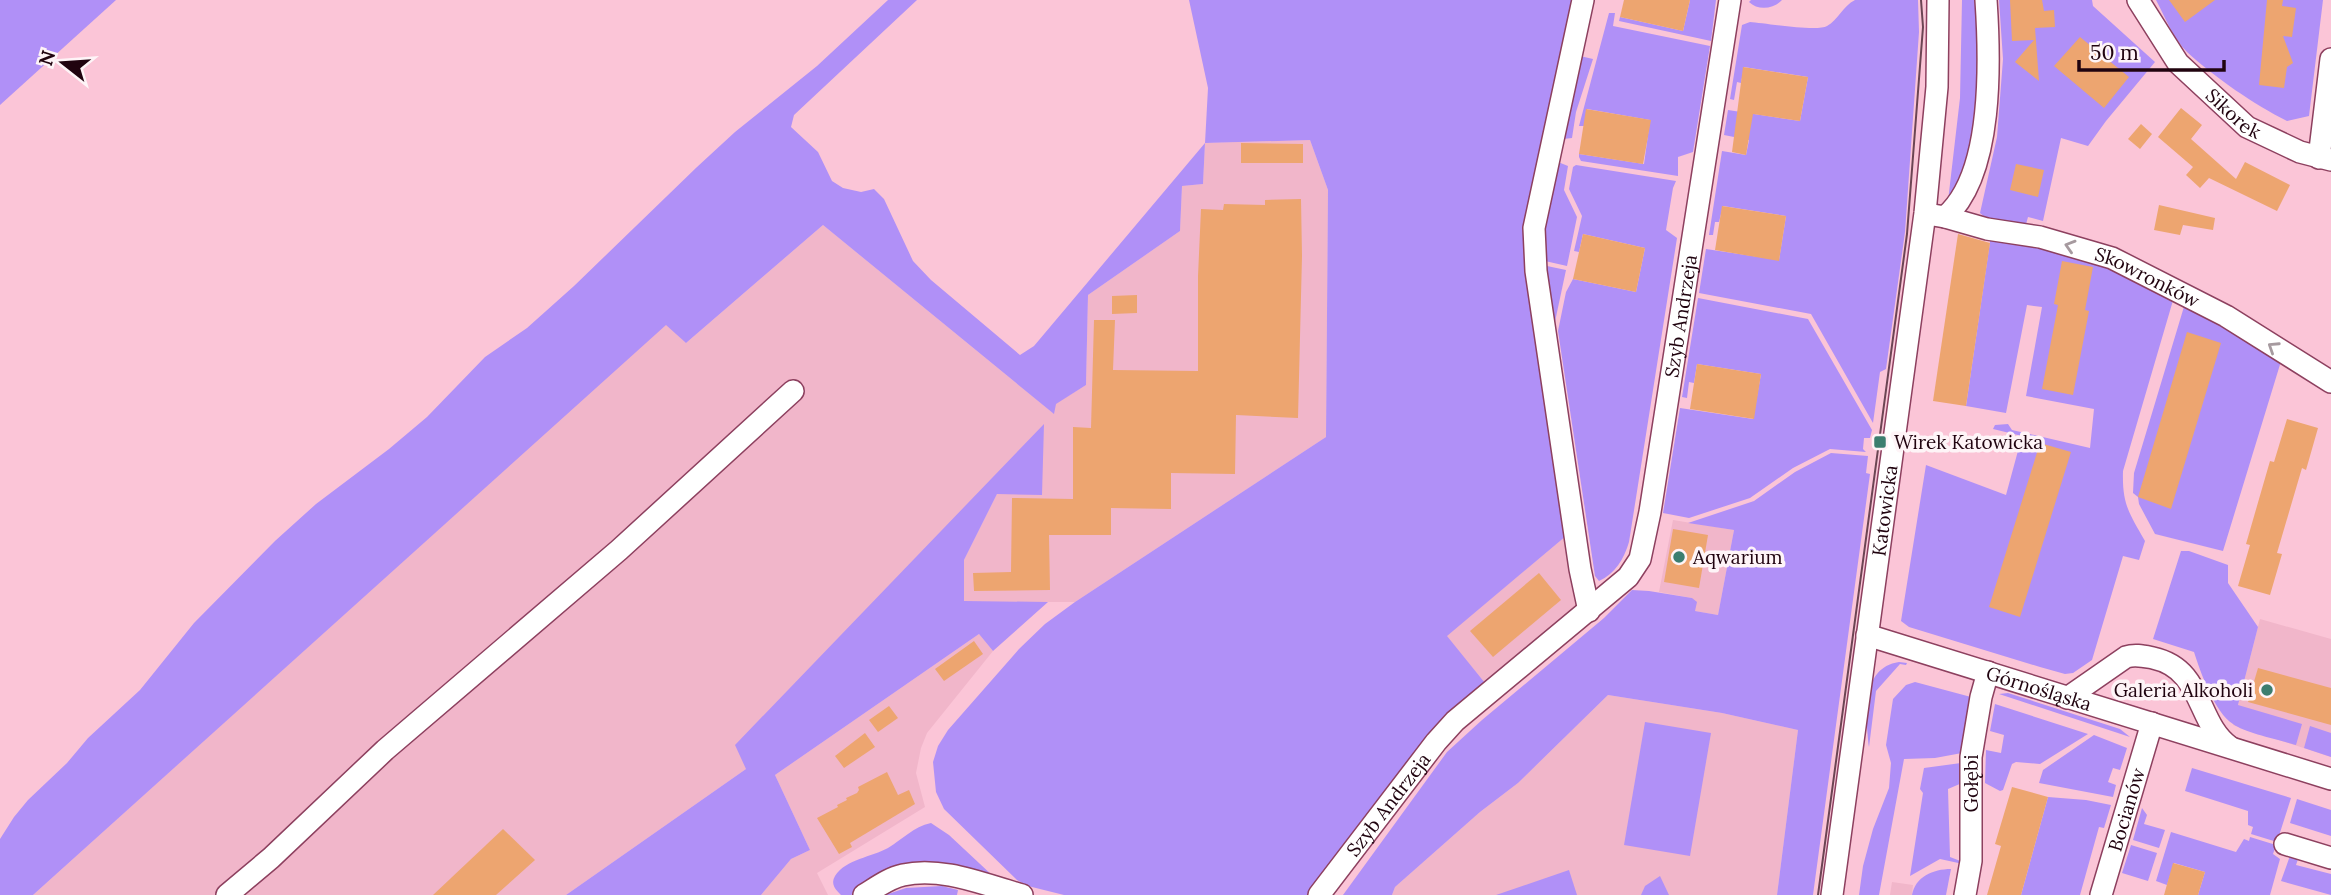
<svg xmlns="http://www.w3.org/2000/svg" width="2331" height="895" font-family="Lora,serif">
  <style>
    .built { fill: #f1b6ca }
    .green { fill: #b090f7 }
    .building { fill: #eda570 }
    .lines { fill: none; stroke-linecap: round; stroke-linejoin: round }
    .minor-casing { stroke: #8d405f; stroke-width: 24 }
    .minor { stroke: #fff; stroke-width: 21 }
    .tram { stroke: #6b4553; stroke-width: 2 }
    .oneway { stroke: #a69a9f }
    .poi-dot { fill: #3c7e6f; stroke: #fef4f7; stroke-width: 2.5 }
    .labels { text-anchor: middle; stroke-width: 7; stroke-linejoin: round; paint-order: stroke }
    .street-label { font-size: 19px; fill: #20030f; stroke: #fef4f7 }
    .poi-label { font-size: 19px; fill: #20030f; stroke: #fef4f7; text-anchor: start }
  </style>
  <rect width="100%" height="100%" fill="#fbc5d7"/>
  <!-- built -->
  <g class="built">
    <path d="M1310 140 1328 190 1326 437 1075 602H964V560L997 494 1044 426 746 769 566 895H33L666 324 686 343 823 225 1053 413 1055 404 1086 385 1088 295 1180 231 1182 186 1203 184 1205 143Z"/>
    <path d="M1673 520 1734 530 1718 615 1695 611 1692 598 1659 592Z"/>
    <path d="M1566 536 1577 606 1485 683 1446 636Z"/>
    <path d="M2260 619 2331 639V757L2233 725Z"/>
    <path d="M979 634 993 651 927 733 921 748 916 773 925 807 817 873 828 895H761L791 859 810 850 775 775Z"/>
    <path d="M1608 695 1722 713 1798 730 1777 895H1392L1395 887 1480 812 1518 783Z"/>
    <path d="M1892 882 1913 885 1912 895H1890Z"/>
  </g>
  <!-- green -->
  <g class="green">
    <path d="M0 0H116L0 105Z"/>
    <path d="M888 0H917L794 115 791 127 818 152 832 181 843 188 861 192 874 189 884 199 913 261 931 280 1020 355 1034 346 1205 143 1208 88 1189 0H1572L1526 214 1536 346 1566 536 1447 636 1485 683 1425 738 1307 895H1064L1028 886 1017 880 944 809 936 792 933 762 938 746 948 730 1019 649 1045 624 1075 602 1326 437 1328 190 1310 140 1205 143 1203 184 1182 186 1180 231 1088 295 1086 385 1056 404 1054 414 823 225 686 343 666 325 33 895H0V839L14 817 28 800 67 763 88 738 140 690 194 623 275 541 316 504 389 449 427 417 485 357 527 328 574 286 697 167 735 132 817 66Z"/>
    <path d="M1690 0H1716L1711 41 1619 21 1620 17 1683 31Z"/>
    <path d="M1751 0H1782C1774 9 1758 11 1749 2Z"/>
    <path d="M1855 0H1918L1919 32 1905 232 1886 369 1880 372 1873 423 1811 314 1699 293 1706 249 1779 260 1786 216 1723 206 1719 222H1715L1713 235H1709L1722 151 1746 155 1749 140 1724 135 1728 110 1800 121 1808 77 1744 67 1741 83 1737 82 1734 100 1730 99 1742 25 1750 22C1764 23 1817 32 1827 26 1838 20 1843 6 1855 0Z"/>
    <path d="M1962 0H1979L1978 110 1964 177 1948 201 1960 98Z"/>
    <path d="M1999 0H2092L2093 6 2155 62 2106 121 2088 146 2061 138 2043 221 2028 217 2025 228 1988 220 1980 213 1997 137 2003 59Z"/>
    <path d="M2156 0H2323L2309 116 2287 121C2255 105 2214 77 2187 52 2173 38 2165 17 2156 0Z"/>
    <path d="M1609 13H1615L1613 26 1710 46 1693 152 1678 157V176L1581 161 1579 157V154L1644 164 1650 120 1587 109 1584 126H1579Z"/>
    <path d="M1580 56 1593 59 1576 112 1572 138 1563 139Z"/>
    <path d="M1558 162 1568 166 1564 190 1577 217 1567 266 1545 261V229Z"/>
    <path d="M1576 165 1676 181 1673 188 1666 230 1677 238 1629 542C1624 559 1615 574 1599 581L1595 576 1558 331 1566 292 1573 279 1636 292 1645 248 1583 234 1579 252 1574 251 1582 216 1569 189 1573 167Z"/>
    <path d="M1991 235 2110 264 2174 297 2123 471C2122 504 2129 513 2145 541L2139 560 2123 556 2092 660 2073 673 2065 674 2040 667 1909 627 1901 621 1926 465 2006 495 2022 436 1993 429 1995 425 2008 424 2012 430 2090 448 2094 409 2026 396 2042 307 2027 305 2006 413 1966 406Z"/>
    <path d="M1547 266 1566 270 1553 331 1546 268Z"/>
    <path d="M1698 298 1808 319 1872 430 1870 438H1864L1863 449 1866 452 1830 449 1793 468 1750 498 1689 518 1663 513 1680 408 1753 419 1761 374 1697 364 1694 383 1689 382 1687 398 1682 397Z"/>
    <path d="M2186 300 2282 358 2223 551 2155 534 2139 504 2138 497 2133 493 2134 473Z"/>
    <path d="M1044 424 1042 495 997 494 964 560V601L1048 602 993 651 979 634 775 775 810 850 791 859 761 895H566L746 769 735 745Z"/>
    <path d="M1831 453 1868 456 1866 473 1870 474 1813 895H1777L1798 730 1722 713 1608 695 1518 783 1480 812 1395 887 1392 895H1343L1447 752 1482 720 1604 618 1632 590 1649 591 1692 598 1697 602 1695 611 1718 615 1734 530 1688 523 1754 501 1795 472Z"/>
    <path d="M2181 551H2189L2228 565V583L2258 627 2238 705 2302 724 2296 745C2280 740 2245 733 2233 724 2215 713 2200 671 2194 652L2153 639Z"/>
    <path d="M1899 662 1907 663 1906 665 1900 664 1876 691 1869 747C1866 716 1860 668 1899 662Z"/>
    <path d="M1915 682 1971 697 1962 753 1935 758 1904 759 1879 895H1859L1863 866 1873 829 1889 788 1891 763 1886 745 1893 699 1906 685Z"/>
    <path d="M2008 693 2120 729 2130 737 1999 694Z"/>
    <path d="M1995 704 2088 734 2040 764 2016 762 2012 764 2003 790 2000 791 1985 783 1986 750 2001 753 2004 735 1990 731Z"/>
    <path d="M1645 722 1711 733 1690 856 1624 845Z"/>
    <path d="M2310 726 2331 733V757L2304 748Z"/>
    <path d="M2094 735 2127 748 2120 770 2113 768 2108 782 2116 785 2113 797 2039 783 2043 770Z"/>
    <path d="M1961 763 1962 783 1948 789 1950 857 1963 862V864L1940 859 1910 876 1923 793 1920 789 1924 768Z"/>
    <path d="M2192 768 2291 798 2277 842 2251 834 2253 827 2248 825V811L2185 791Z"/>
    <path d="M2048 797 2086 800 2111 805 2104 828 2099 827 2080 895H2021Z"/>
    <path d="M2297 799 2331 810V836L2290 823Z"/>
    <path d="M2142 808 2147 815 2144 824 2165 830 2159 848 2133 840Z"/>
    <path d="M931 823 949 835 994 877 937 869 851 895H841C836 890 830 884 835 876 846 859 872 857 888 848 903 839 913 827 931 823Z"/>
    <path d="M2171 832 2236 852 2244 839 2249 841 2250 837 2276 845 2273 854 2280 859 2270 895H2198L2205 872 2174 863 2167 885 2156 881Z"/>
    <path d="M2131 845 2157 853 2148 881 2122 873Z"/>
    <path d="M2291 853 2299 856 2296 865 2331 874V895L2281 881Z"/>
    <path d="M1951 869 1946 895H1912C1915 877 1933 869 1951 869Z"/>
    <path d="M1569 870 1577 895H1496Z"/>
    <path d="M1660 876 1669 895H1641L1645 886Z"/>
    <path d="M942 886 958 890 957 895H885L906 888Z"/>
  </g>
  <!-- building -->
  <g class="building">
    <path d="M1624 0H1690L1683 31 1620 17Z"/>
    <path d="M2010 0H2042L2044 11 2054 10 2055 27 2035 28 2039 81 2015 62 2034 40 2012 41Z"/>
    <path d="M2169 0H2215L2185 22Z"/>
    <path d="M2267 0H2283L2282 6 2296 8 2292 37 2283 36 2293 63 2287 67 2284 88 2259 85Z"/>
    <path d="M2080 37 2129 77 2104 108 2054 66Z"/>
    <path d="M1743 67 1808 77 1800 121 1753 114 1746 155 1732 152Z"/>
    <path d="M2181 108 2202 125 2191 139 2236 179 2245 162 2290 185 2277 211 2209 178 2200 188 2186 175 2193 167 2158 137Z"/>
    <path d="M1586 109 1651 120 1643 164 1579 154Z"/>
    <path d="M2141 124 2152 134 2140 149 2128 139Z"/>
    <path d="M1241 143 1303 144V163H1241Z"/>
    <path d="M2016 164 2044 170 2038 197 2010 190Z"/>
    <path d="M1301 199 1302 256 1298 418 1236 415 1235 474 1171 473V509L1111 508V535H1049L1050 590 974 591 973 573 1011 572 1012 498 1073 499V427L1091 428 1094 320H1115L1113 370 1198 371V276L1201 209 1223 210 1224 204 1265 205V200Z"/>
    <path d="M2159 205 2215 218 2213 230 2183 225 2180 235 2154 230Z"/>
    <path d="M1722 206 1786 216 1779 261 1715 250Z"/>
    <path d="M1583 234 1645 248 1636 292 1573 279Z"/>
    <path d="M1958 234 1990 243 1966 406 1933 401Z"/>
    <path d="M2062 261 2093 267 2085 310 2089 311 2073 395 2042 389 2058 305 2054 304Z"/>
    <path d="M1137 295V313L1112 314V296Z"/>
    <path d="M2187 332 2221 343 2171 509 2138 497Z"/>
    <path d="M1697 364 1761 374 1754 419 1690 409Z"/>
    <path d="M2287 419 2318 428 2306 470 2302 468 2277 553 2282 554 2270 595 2238 586 2250 545 2246 544 2270 461 2274 462Z"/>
    <path d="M2040 443 2071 452 2020 617 1989 607Z"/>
    <path d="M1673 529 1708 535 1699 588 1664 582Z"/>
    <path d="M1539 573 1561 600 1493 657 1470 631Z"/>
    <path d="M974 641 983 654 944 681 935 669Z"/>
    <path d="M2258 668 2331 688V725L2248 702Z"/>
    <path d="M889 706 898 718 878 732 869 720Z"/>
    <path d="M865 733 875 747 844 768 835 756Z"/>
    <path d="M887 772 898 795 909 790 915 804 850 843 852 847 839 854 817 818 838 807 837 805 847 800 846 798 857 793 859 790 858 787Z"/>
    <path d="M2012 787 2048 797 2021 895H1987L2001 846 1995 844Z"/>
    <path d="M503 829 535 860 496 895H433Z"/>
    <path d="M2173 863 2205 872 2198 895H2164Z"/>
  </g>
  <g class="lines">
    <!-- minor casing -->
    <g class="minor-casing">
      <g id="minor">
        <path d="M1583 0 1534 228 1536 271 1580 569 1589 611"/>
        <path id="s1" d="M2138 0 2178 63 2247 127 2300 152 2331 160"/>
        <path d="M2319 158 2331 59"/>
        <path d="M1933 215 1945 217C1994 175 1990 59 1986 0"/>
        <path id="s2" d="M1945 217 1987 229 2040 237 2112 258 2226 316 2331 382"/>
        <path id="s3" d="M1867 635 2331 779"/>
        <path d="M2067 698 2126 657C2135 654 2143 656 2153 658 2204 669 2196 723 2230 747"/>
        <path d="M2285 844 2331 858"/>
        <path d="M227 895 271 858 385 750 619 550 793 391"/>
        <path d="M864 895C877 887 889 878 903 875 942 866 985 885 1022 895"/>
        <path id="s4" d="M1319 895 1436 742 1455 721 1628 577 1640 559 1650 512 1730 0"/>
        <path id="s5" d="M1832 895 1925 213 1937 87 1938 0"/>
        <path id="s6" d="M1965 895 1971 861V757L1981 697 1988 672"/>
        <path id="s7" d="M2101 895 2152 723"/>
      </g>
    </g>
    <!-- minor -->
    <use href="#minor" class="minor"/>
    <!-- tram -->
    <path class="tram" d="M1818 895 1907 234 1923 27 1921 0"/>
  </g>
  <!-- one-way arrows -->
  <defs><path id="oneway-chevron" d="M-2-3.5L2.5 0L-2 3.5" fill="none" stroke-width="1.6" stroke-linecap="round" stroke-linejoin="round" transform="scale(1.75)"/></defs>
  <g class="oneway">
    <use href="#oneway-chevron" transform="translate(2070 246) rotate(-163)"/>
    <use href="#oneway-chevron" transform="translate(2273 347) rotate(-147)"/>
  </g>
  <!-- markers -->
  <g class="poi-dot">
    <rect x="1873" y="435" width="14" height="14" rx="3.5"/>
    <circle cx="1679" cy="557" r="7"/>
    <circle cx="2267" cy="690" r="7"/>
  </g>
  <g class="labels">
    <!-- street labels -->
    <g class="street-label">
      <text dy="7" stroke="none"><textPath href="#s1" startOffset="150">Sikorek</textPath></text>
      <text dy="7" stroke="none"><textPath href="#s2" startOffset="212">Skowronków</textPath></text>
      <text dy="7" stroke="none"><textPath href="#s4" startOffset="714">Szyb Andrzeja</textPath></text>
      <text dy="7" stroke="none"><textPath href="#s5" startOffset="388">Katowicka</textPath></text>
      <text dy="7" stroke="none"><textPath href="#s3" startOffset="180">Górnośląska</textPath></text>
      <text dy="7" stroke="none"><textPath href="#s6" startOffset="112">Gołębi</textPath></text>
      <text dy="7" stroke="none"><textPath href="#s4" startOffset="114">Szyb Andrzeja</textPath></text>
      <text dy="7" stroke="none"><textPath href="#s7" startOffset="89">Bocianów</textPath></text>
    </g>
    <!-- poi labels -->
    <g class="poi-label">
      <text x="1894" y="449">Wirek Katowicka</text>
      <text x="1693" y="564">Aqwarium</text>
      <text x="2253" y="697" text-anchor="end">Galeria Alkoholi</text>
    </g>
  </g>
  <!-- north arrow -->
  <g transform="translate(63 63) rotate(287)" stroke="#fef4f7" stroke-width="5" paint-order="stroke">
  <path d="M0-5L12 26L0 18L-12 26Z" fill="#20030f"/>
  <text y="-10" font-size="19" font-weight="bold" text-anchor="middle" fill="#20030f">N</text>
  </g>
  <!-- scale -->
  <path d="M2079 60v10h145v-10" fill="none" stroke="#20030f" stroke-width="3.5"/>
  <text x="2090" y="60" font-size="21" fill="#20030f" stroke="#fef4f7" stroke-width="5" paint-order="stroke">50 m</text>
</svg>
